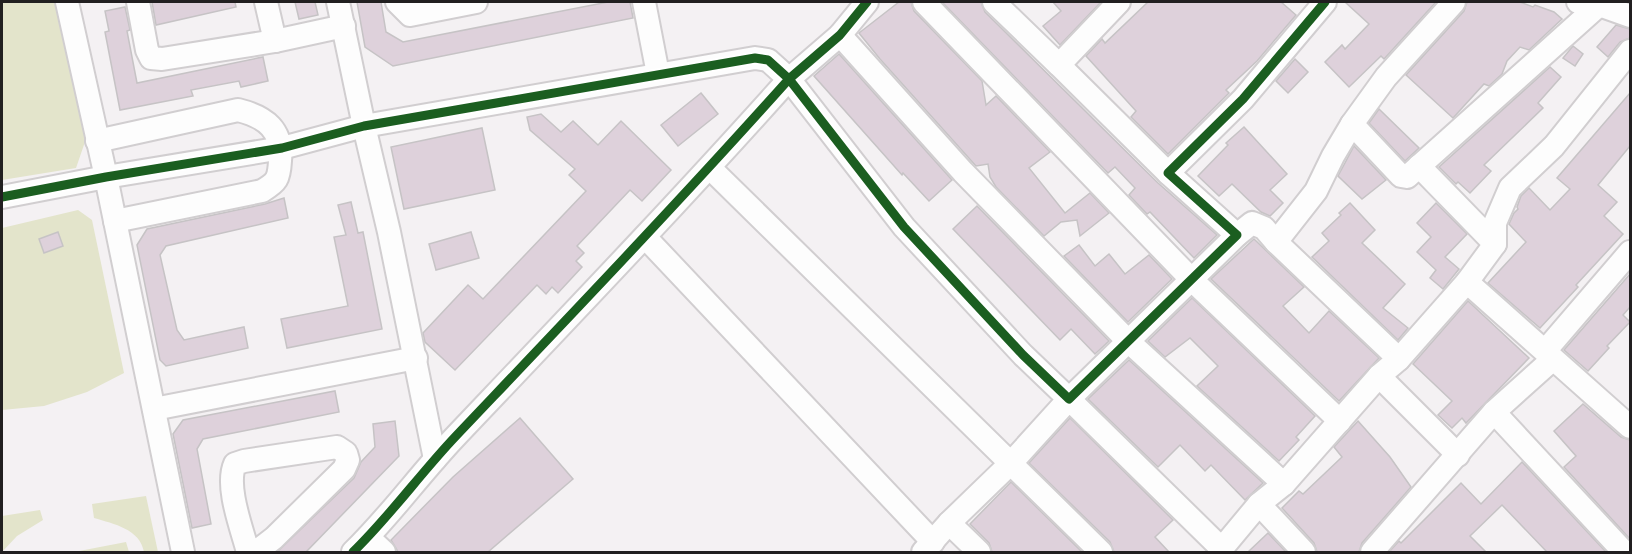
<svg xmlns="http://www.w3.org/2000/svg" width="1632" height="554" font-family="Manrope,sans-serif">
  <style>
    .green { fill: #e3e4cb }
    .building { fill: #ded1db; stroke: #c6c3c5; stroke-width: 1.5 }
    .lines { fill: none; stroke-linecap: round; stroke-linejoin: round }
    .minor-casing { stroke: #d1ced0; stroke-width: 26 }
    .minor { stroke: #fdfdfd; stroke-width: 22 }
    .cycleway-casing { stroke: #fff; stroke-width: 13 }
    .cycleway { stroke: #1b5e20; stroke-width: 9 }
  </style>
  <rect width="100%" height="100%" fill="#f4f1f3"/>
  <!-- green -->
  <g class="green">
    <path d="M2 2H59L86 139 76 168 2 180Z"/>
    <path d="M78 210 92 220 124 373 87 392 44 406 2 410V228Z"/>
    <path d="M146 496 158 552H144C140 529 114 524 94 518L92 504Z"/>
    <path d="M40 510 43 520 17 536 2 552V516Z"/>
    <path d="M126 542 129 552H74Z"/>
  </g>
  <!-- building -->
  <g class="building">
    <path d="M152 2H235L236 7 156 25Z"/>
    <path d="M295 2H315L318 15 299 19Z"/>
    <path d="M357 2H381L386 32 403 42 608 2H630L633 18 393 66 365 47Z"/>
    <path d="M899 2H911L914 11 982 81 986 105 996 96 1050 152 1029 168 1065 213 1090 193 1109 213 1080 236 1077 220 1061 222 1044 236 996 187 990 177 988 164 976 166 880 59 859 33Z"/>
    <path d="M942 2H981L985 12 1158 183 1217 235 1194 258 1150 212 1147 214 1129 195 1135 188 1115 167 1108 173Z"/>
    <path d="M1053 2H1101L1060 45 1043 26 1061 11Z"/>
    <path d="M1148 2H1281L1296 15 1257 61 1226 90 1229 93 1168 154 1131 117 1136 111 1086 56 1102 39 1105 43Z"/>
    <path d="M1345 2H1436L1384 59 1381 56 1349 87 1325 62 1342 45 1345 49 1369 24Z"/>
    <path d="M1467 2H1520L1533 7 1535 5 1554 12 1562 19 1529 50 1520 47 1507 61 1502 74 1489 86 1484 84 1453 118 1406 75 1464 11Z"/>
    <path d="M125 7 130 30 127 31 137 83 263 57 268 81 241 87 239 81 191 90 193 96 120 110 105 32 109 31 105 11Z"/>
    <path d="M1616 25 1630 29V38L1620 42 1608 57 1597 47Z"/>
    <path d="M1573 46 1583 54 1575 66 1563 58Z"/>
    <path d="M839 54 952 180 929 201 903 173 902 175 814 76Z"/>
    <path d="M1295 59 1308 72 1288 93 1276 81Z"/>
    <path d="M1550 67 1561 77 1538 103 1543 108 1484 165 1491 171 1470 193 1458 182 1456 184 1439 167Z"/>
    <path d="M701 93 718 114 678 146 661 125Z"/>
    <path d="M1630 93V146L1598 185 1617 202 1604 216 1623 234 1576 285 1578 287 1540 328 1488 283 1526 242 1509 224 1514 213 1518 209 1517 207 1521 196 1529 188 1550 210 1570 189 1557 178Z"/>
    <path d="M1379 109 1419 148 1405 161 1369 123Z"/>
    <path d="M541 114 561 132 573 121 598 145 621 121 671 170 642 201 630 190 577 246 584 253 576 261 582 267 558 293 552 287 546 294 537 285 455 370 425 342 423 333 468 285 483 299 586 191 569 175 575 169 530 130 527 117Z"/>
    <path d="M1244 127 1287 174 1270 190 1283 203 1270 216 1261 212 1232 184 1219 196 1198 176 1228 145 1226 143Z"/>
    <path d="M482 128 495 190 404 209 391 147Z"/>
    <path d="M1354 146 1386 180 1362 199 1338 176Z"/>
    <path d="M284 198 288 218 166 246 160 255 177 330 184 340 244 327 248 348 166 366 160 360 137 245 147 229 265 204Z"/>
    <path d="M351 202 358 233 363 232 382 329 287 348 281 319 348 306 334 237 346 235 338 205Z"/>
    <path d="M1350 203 1375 230 1362 243 1405 284 1383 308 1408 328 1398 340 1312 257 1329 241 1322 233 1341 215 1339 213Z"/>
    <path d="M1436 203 1467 234 1445 257 1459 269 1443 289 1430 278 1436 270 1417 252 1431 237 1417 223Z"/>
    <path d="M977 206 1109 341 1095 354 1071 329 1060 340 953 229Z"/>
    <path d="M58 232 63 246 44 253 39 239Z"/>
    <path d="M471 232 479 258 436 270 429 244Z"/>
    <path d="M1254 239 1304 287 1283 306 1309 333 1329 311 1379 358 1339 401 1211 279Z"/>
    <path d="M1079 245 1095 266 1109 254 1125 274 1149 255 1172 279 1128 322 1064 256Z"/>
    <path d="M1630 274V307L1623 315 1630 322 1607 346 1609 348 1588 371 1564 350Z"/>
    <path d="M1192 298 1315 416 1296 437 1299 440 1279 461 1197 386 1218 366 1190 338 1165 357 1148 341Z"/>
    <path d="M1468 301 1529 358 1466 423 1462 418 1452 428 1438 415 1452 401 1413 364Z"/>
    <path d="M1129 360 1263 483 1245 500 1211 465 1205 471 1180 445 1158 467 1088 399Z"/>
    <path d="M335 391 339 412 203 439 197 449 211 524 192 528 173 434 183 420Z"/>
    <path d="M1583 404 1621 437 1630 440V539L1564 467 1576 456 1554 431Z"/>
    <path d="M520 418 573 479 488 552H398L391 540 453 477Z"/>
    <path d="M1070 418 1173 520 1155 537 1169 552H1114L1110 542 1029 463Z"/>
    <path d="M395 421 399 456 306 552H277L354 478 361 462 375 447 373 424Z"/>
    <path d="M1358 421 1390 457 1411 487 1362 543 1359 552H1317L1314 543 1282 508 1299 491 1303 494 1342 457 1334 447Z"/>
    <path d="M1522 462 1606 552H1547L1502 505 1470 536 1486 552H1389L1399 541 1401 543 1461 483 1481 504Z"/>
    <path d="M1011 482 1082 552H992L989 543 970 524Z"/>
    <path d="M1268 533 1286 552H1248Z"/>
  </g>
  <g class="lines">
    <!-- minor casing -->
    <g class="minor-casing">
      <g id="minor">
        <path d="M67 2 106 177 183 552"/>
        <path d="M138 2 147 50 151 58 162 59 275 41 344 26"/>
        <path d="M266 2 275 41"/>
        <path d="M338 2 364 126 389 232 435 459"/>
        <path d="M397 2 410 15 476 2"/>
        <path d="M644 2 658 74"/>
        <path d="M867 2 840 35 789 79 904 227 1023 355 1069 399 1237 235 1168 173 1243 99 1325 2"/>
        <path d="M924 2 1192 280 1340 421"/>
        <path d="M994 2 1059 65 1119 2"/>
        <path d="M1578 2 1599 5 1630 16"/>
        <path d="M840 35 963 172 1128 341 1284 484"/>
        <path d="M1059 65 1168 173"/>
        <path d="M1352 124 1401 176 1407 177 1599 5"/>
        <path d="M97 141 238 110C266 117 283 130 280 161 279 179 277 182 262 191L115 221"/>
        <path d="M1419 166 1495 244"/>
        <path d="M710 168 1101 552"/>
        <path d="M2 197 106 177 282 148 364 126 755 58 768 60 789 79C680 201 567 319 455 437 420 474 390 516 353 552"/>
        <path d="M1237 235 1252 223 1264 228 1276 242"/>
        <path d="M645 237 933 542"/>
        <path d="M1467 282 1630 427"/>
        <path d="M1545 351 1630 252"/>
        <path d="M1399 359 1276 242 1316 191 1333 156 1352 124 1386 77 1454 2"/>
        <path d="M1379 376 1458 455"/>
        <path d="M154 409 416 358"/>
        <path d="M1494 412 1624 552"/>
        <path d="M1259 504 1304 552"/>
        <path d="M949 523 979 552"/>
        <path d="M368 537 384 552"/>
        <path d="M248 552C242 529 225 486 235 464L244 461 337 447 346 453 348 460 344 469 274 538 256 552"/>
        <path d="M923 552 949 523 1011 463 1069 399 1222 549"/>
        <path d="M1219 552 1259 504 1284 484 1379 376 1399 359 1467 282 1495 244V223L1510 188 1554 146 1630 51"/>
        <path d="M1372 552 1494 412 1553 359"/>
      </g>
    </g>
    <!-- minor -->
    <use href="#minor" class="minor"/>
    <!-- cycleway casing -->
    <g class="cycleway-casing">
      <g id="cycleway">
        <path d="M867 2 840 35 789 79 904 227 1023 355 1069 399 1237 235 1168 173 1243 99 1325 2"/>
        <path d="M2 197 106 177 282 148 364 126 755 58 768 60 789 79C680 201 567 319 455 437 420 474 390 516 353 552"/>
      </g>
    </g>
    <!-- cycleway -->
    <use href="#cycleway" class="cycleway"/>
  </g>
  <!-- border -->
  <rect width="1632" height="554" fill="none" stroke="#211f20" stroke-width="6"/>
</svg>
